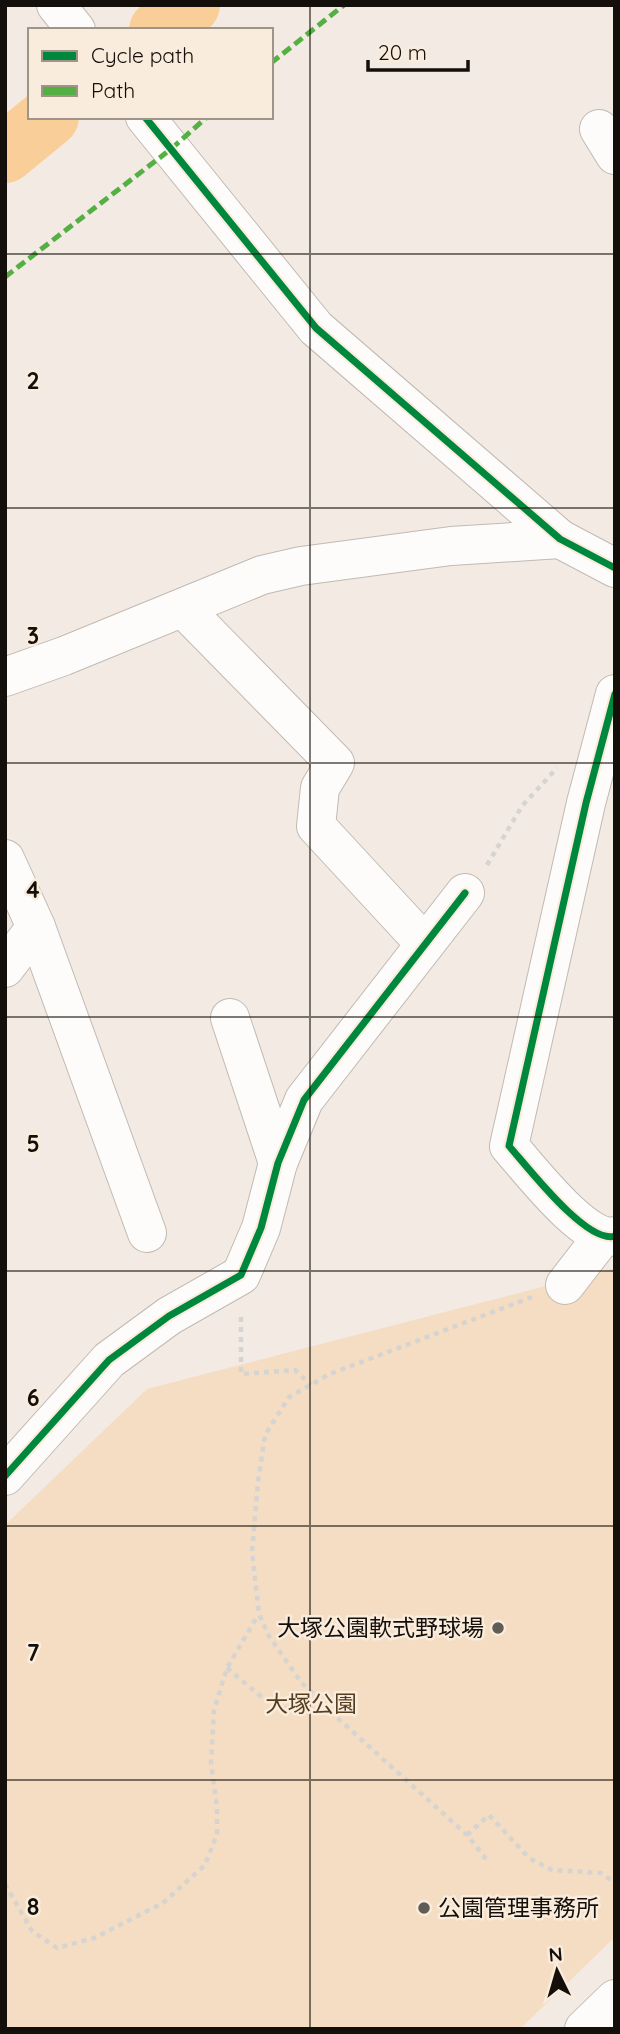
<svg xmlns="http://www.w3.org/2000/svg" width="620" height="2034" font-family="Quicksand,'Noto Sans JP',sans-serif">
  <style>
    .green { fill: #f4ddc2 }
    .lines { fill: none; stroke-linecap: round; stroke-linejoin: round }
    .river { stroke: #face99; stroke-width: 60 }
    .minor-casing { stroke: #c0bab3; stroke-width: 40 }
    .path { stroke: #d6d4d1; stroke-width: 4.5; stroke-dasharray: 5 5; stroke-linecap: butt }
    .minor { stroke: #fdfcfb; stroke-width: 38 }
    .quiet { stroke: #55b044; stroke-width: 5; stroke-dasharray: 10 5; stroke-linecap: butt }
    .cycleway-casing { stroke: #faecdc; stroke-width: 11 }
    .cycleway { stroke: #00873e; stroke-width: 7 }
    .grid { fill: none; stroke: #140f0a; stroke-width: 2; stroke-opacity: 0.55 }
    .poi-dot { fill: #625c56; stroke: #faecdc; stroke-width: 2.5 }
    .labels { text-anchor: middle; stroke-width: 5; stroke-linejoin: round; paint-order: stroke }
    .poi-label { font-size: 23px; fill: #140f0a; stroke: #faecdc; text-anchor: end }
    .park-label { font-size: 23px; fill: #563d1f; stroke: #faecdc }
    .grid-label { font-size: 23px; text-anchor: middle; font-weight: bold; fill: #140f0a; stroke: #faecdc; stroke-width: 5; stroke-linejoin: round; paint-order: stroke }
  </style>
  <rect width="100%" height="100%" fill="#f3ebe3"/>
  <!-- green -->
  <path class="green" d="M615 1268V1937L520 2029H5V1525L147 1389Z"/>
  <g class="lines">
    <!-- river -->
    <g class="river">
      <path d="M159 30 190 5"/>
      <path d="M5 153 49 117"/>
    </g>
    <!-- minor casing -->
    <g class="minor-casing">
      <g id="minor">
        <path d="M56 5 76 30"/>
        <path d="M145 117 316 328 560 539 615 568"/>
        <path d="M599 129 615 155"/>
        <path d="M183 608 335 763 320 788 316 826 425 944"/>
        <path d="M5 677 64 656 262 575 301 566 451 546 560 539"/>
        <path d="M615 694 586 803 509 1146C527 1166 587 1245 615 1236"/>
        <path d="M5 859 36 927 147 1233"/>
        <path d="M5 968 36 927"/>
        <path d="M230 1018 278 1163"/>
        <path d="M565 1285 603 1236"/>
        <path d="M5 1476 109 1360 169 1316 241 1275 261 1228 278 1163 304 1100 465 893"/>
        <path d="M584 2029 615 1999"/>
      </g>
    </g>
    <!-- path -->
    <g class="path">
      <path d="M487 865 522 806 557 768"/>
      <path d="M241 1317V1374L295 1370 311 1385"/>
      <path d="M227 1668 259 1695 289 1710 331 1713"/>
      <path d="M467 1835 489 1815 529 1858 552 1870 601 1873 615 1883"/>
      <path d="M486 1859 467 1835 332 1713 301 1682 269 1636 259 1614 252 1552 258 1482 265 1435 289 1397 330 1374 532 1297"/>
      <path d="M5 1884 32 1931 57 1948 94 1938 163 1903 205 1865 217 1834V1808L211 1762 214 1710 227 1668 258 1615"/>
    </g>
    <!-- minor -->
    <use href="#minor" class="minor"/>
    <!-- quiet -->
    <g class="quiet">
      <path d="M271 63 344 5"/>
      <path d="M5 277 171 149 207 117"/>
    </g>
    <!-- cycleway casing -->
    <g class="cycleway-casing">
      <g id="cycleway">
        <path d="M145 117 316 328 560 539 615 568"/>
        <path d="M615 694 586 803 509 1146C527 1166 587 1245 615 1236"/>
        <path d="M5 1476 109 1360 169 1316 241 1275 261 1228 278 1163 304 1100 465 893"/>
      </g>
    </g>
    <!-- cycleway -->
    <use href="#cycleway" class="cycleway"/>
  </g>
  <!-- grid -->
  <path class="grid" d="M310 5V2029M5 254H615M5 508H615M5 763H615M5 1017H615M5 1271H615M5 1526H615M5 1780H615"/>
  <!-- markers -->
  <g class="poi-dot">
    <circle cx="498" cy="1628" r="7"/>
    <circle cx="424" cy="1908" r="7"/>
  </g>
  <g class="labels">
    <!-- poi labels -->
    <g class="poi-label">
      <text x="484" y="1636">大塚公園軟式野球場</text>
      <text x="438" y="1916" text-anchor="start">公園管理事務所</text>
    </g>
    <!-- park labels -->
    <g class="park-label">
      <text x="311" y="1712">大塚公園</text>
    </g>
  </g>
  <g class="grid-label">
    <text x="33" y="389">2</text>
    <text x="33" y="644">3</text>
    <text x="33" y="898">4</text>
    <text x="33" y="1152">5</text>
    <text x="33" y="1406">6</text>
    <text x="33" y="1661">7</text>
    <text x="33" y="1915">8</text>
  </g>
  <!-- border -->
  <rect width="620" height="2034" fill="none" stroke="#140f0a" stroke-width="14"/>
  <!-- legend -->
  <rect x="28" y="28" width="245" height="91" fill="#faecdc" stroke="#9e9488" stroke-width="2"/>
  <rect x="42" y="51" width="35" height="10" fill="#00873e" stroke="#9e9488" stroke-width="2"/>
  <text x="91" y="63" font-size="21" fill="#140f0a">Cycle path</text>
  <rect x="42" y="86" width="35" height="10" fill="#55b044" stroke="#9e9488" stroke-width="2"/>
  <text x="91" y="98" font-size="21" fill="#140f0a">Path</text>
  <!-- north arrow -->
  <g transform="translate(557 1971) rotate(355)" stroke="#faecdc" stroke-width="5" paint-order="stroke">
  <path d="M0-5L12 26L0 18L-12 26Z" fill="#140f0a"/>
  <text y="-10" font-size="19" font-weight="bold" text-anchor="middle" fill="#140f0a">N</text>
  </g>
  <!-- scale -->
  <path d="M368 60v10h100v-10" fill="none" stroke="#140f0a" stroke-width="3.5"/>
  <text x="378" y="60" font-size="21" fill="#140f0a" stroke="#faecdc" stroke-width="5" paint-order="stroke">20 m</text>
</svg>
